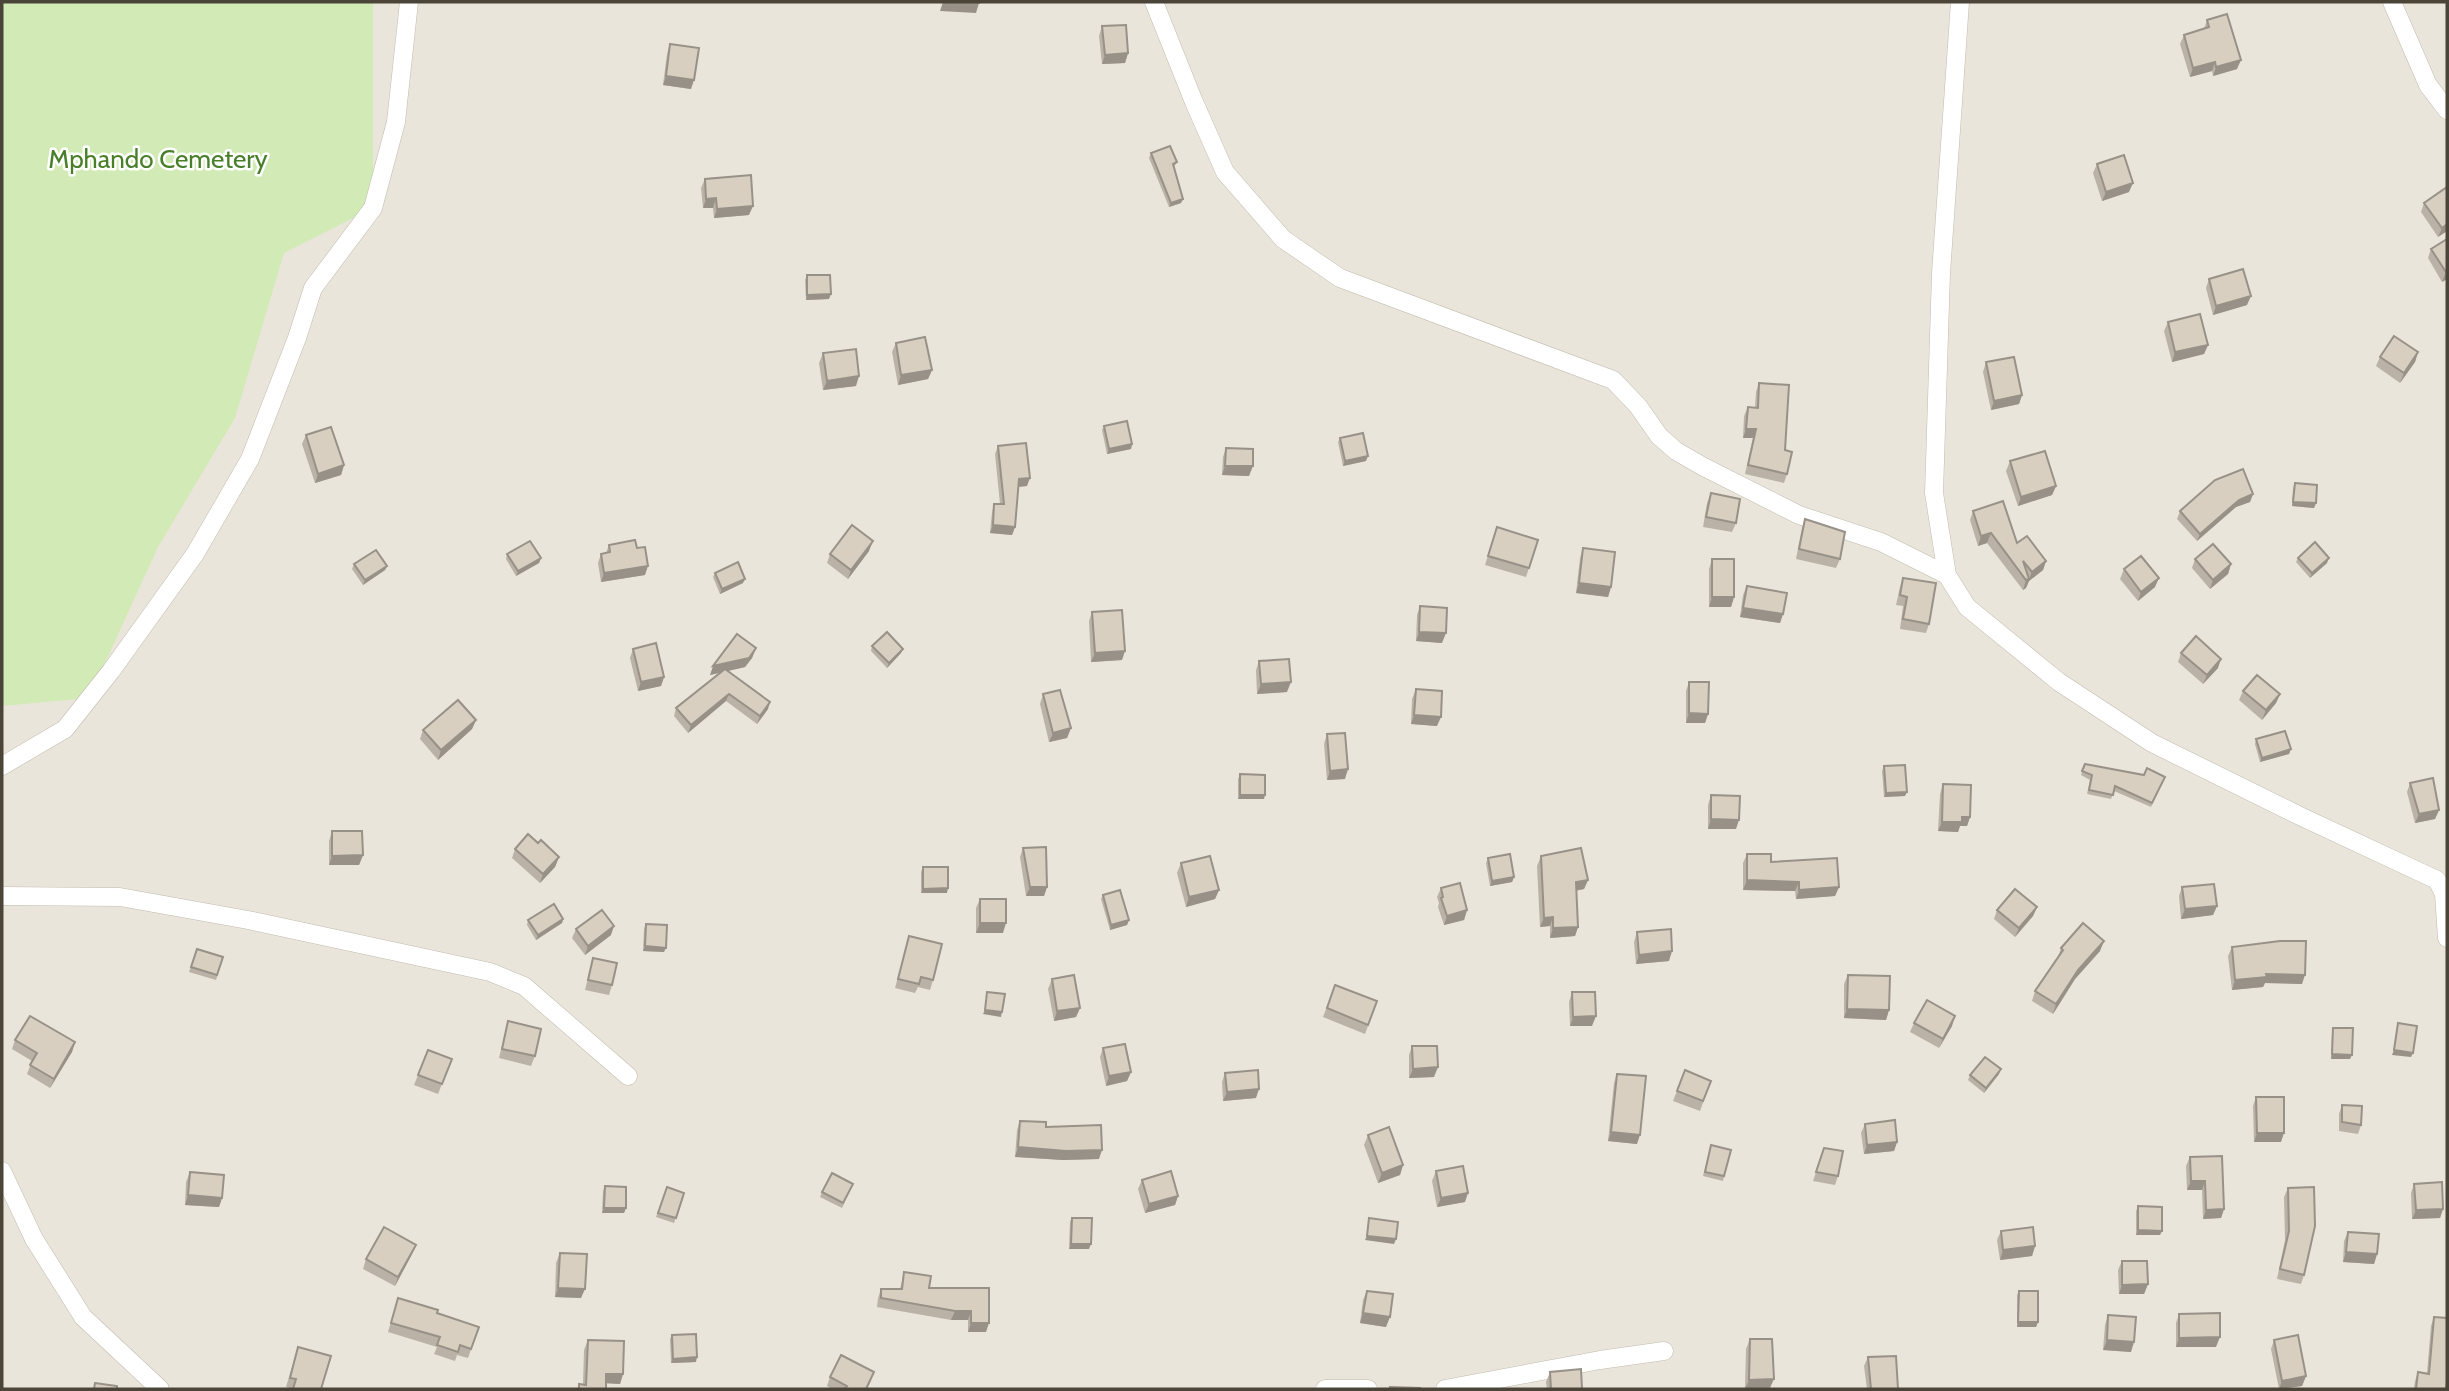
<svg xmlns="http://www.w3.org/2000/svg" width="2449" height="1391" font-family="Cabin,sans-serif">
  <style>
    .residential { fill: #eae5da }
    .green { fill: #d2eab5 }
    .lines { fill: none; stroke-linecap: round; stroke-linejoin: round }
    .minor-casing { stroke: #c2bbae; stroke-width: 19 }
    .minor { stroke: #fff; stroke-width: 18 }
    .wall { fill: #bab2a6 }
    .shaded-wall { fill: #979187 }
    .building { fill: #d8cfc1; stroke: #979187; stroke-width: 2 }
    .labels { text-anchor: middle; stroke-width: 5; stroke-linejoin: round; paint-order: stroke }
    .park-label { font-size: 26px; fill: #4a7f2a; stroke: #fff }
  </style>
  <rect width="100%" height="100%" fill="#f6f3ec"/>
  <!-- residential -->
  <rect class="residential" x="2" y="2" width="2445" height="1387"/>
  <!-- green -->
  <path class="green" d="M2 2H373V208L284 253 235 418 158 547 89 698 2 706Z"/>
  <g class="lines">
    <!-- minor casing -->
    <g class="minor-casing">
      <g id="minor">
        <path d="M1154 2 1194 102 1225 172 1283 239 1340 278 1613 380 1638 406 1659 436 1676 451 1702 466 1799 515 1881 542 1947 575"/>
        <path d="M1960 2 1941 273 1934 493 1947 575 1967 607 2059 682 2152 743 2302 817 2437 880 2444 894 2447 938"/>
        <path d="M2392 2 2428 85 2447 110"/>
        <path d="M2 766 65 729 111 671 195 554 250 459 297 338 313 288 373 208 396 122 409 2"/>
        <path d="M2 896 120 897 248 920 490 972 524 986 628 1076"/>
        <path d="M2 1171 34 1239 83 1317 160 1389"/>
        <path d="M1325 1389H1368"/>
        <path d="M1445 1389 1600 1360 1664 1351"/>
      </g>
    </g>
    <!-- minor -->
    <use href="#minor" class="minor"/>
  </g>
  <!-- wall -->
  <g class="wall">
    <path d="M2207 20 2237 69 2213 76 2212 71 2190 77 2180 44 2184 35 2204 29Z"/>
    <path d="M1102 26 1128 53 1125 63 1102 64 1099 36Z"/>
    <path d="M670 44 691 89 663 85 667 54Z"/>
    <path d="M1151 153 1177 162 1174 167 1181 203 1169 207 1149 158Z"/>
    <path d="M2097 164 2129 192 2102 201 2093 173Z"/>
    <path d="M705 179 749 215 714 218 713 208H703L701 188Z"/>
    <path d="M2424 203 2447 231 2438 237 2421 212Z"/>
    <path d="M2447 239V279L2442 282 2428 258 2431 249Z"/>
    <path d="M807 275 829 299 806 300 805 280Z"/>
    <path d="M2209 279 2247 305 2213 315 2206 288Z"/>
    <path d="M2168 322 2208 345 2204 354 2172 362 2164 331Z"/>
    <path d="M896 343 932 370 928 379 898 385 892 352Z"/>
    <path d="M2418 352 2415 362 2400 383 2376 366 2380 357Z"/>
    <path d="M823 353 856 386 823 390 819 363Z"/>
    <path d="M1986 362 2022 395 2019 404 1991 410 1983 372Z"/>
    <path d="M1759 383 1785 450 1787 474 1784 483 1745 474 1753 438H1743L1744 416 1748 407H1755L1756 392Z"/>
    <path d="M1104 426 1132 444 1131 449 1107 454 1102 430Z"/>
    <path d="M306 435 344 465 341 475 315 483 302 444Z"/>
    <path d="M1340 438 1366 461 1343 466 1338 442Z"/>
    <path d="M998 446 1027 486 1018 487 1015 527 1012 535 990 533 992 512 994 504H1000L995 454Z"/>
    <path d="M1226 448 1249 476 1222 475 1223 457Z"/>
    <path d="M2010 461 2056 486 2052 495 2018 506 2006 471Z"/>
    <path d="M2295 483 2316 503 2314 508 2292 506 2293 488Z"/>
    <path d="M1711 493 1736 523 1732 532 1703 527 1707 503Z"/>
    <path d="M2253 494 2250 502 2236 507 2197 541 2177 519 2180 511Z"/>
    <path d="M1973 511 2017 543 2046 561 2043 570 2029 581 2026 588 2023 590 1987 543 1978 546 1970 520Z"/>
    <path d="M1805 519 1840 559 1836 568 1796 559 1802 528Z"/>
    <path d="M1497 527 1529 568 1526 577 1485 565Z"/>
    <path d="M609 545 637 548 645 575 601 582 598 563 601 554 606 553Z"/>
    <path d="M1583 548 1611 587 1608 597 1576 593 1580 558Z"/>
    <path d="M869 551 848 579 827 563 830 554Z"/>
    <path d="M507 554 541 558 539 563 516 576 506 559Z"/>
    <path d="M2298 558 2327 563 2310 578 2296 562Z"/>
    <path d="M1712 559 1734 597 1731 607H1709V569Z"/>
    <path d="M2195 559 2231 564 2228 574 2210 589 2192 568Z"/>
    <path d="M354 564 387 566 385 570 363 585 352 569Z"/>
    <path d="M2124 569 2155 587 2138 601 2120 579Z"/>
    <path d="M715 573 743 583 720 594 713 577Z"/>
    <path d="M1903 578 1929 624 1926 633 1900 629 1903 606 1896 605 1900 587Z"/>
    <path d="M1747 586 1783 614 1780 623 1740 617 1743 595Z"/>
    <path d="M1420 606 1442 643 1416 641 1417 615Z"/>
    <path d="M1092 612 1122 660 1091 662 1089 621Z"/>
    <path d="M872 646 901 653 887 668 871 651Z"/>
    <path d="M756 648 752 658 745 667 728 671 768 709 757 724 726 701 688 733 674 716 676 708 719 673 710 675Z"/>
    <path d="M633 649 664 677 661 686 638 691 630 658Z"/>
    <path d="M2181 653 2218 668 2203 684 2178 662Z"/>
    <path d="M1259 661 1287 692 1257 694 1256 670Z"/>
    <path d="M1689 682 1708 714 1705 723H1686V691Z"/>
    <path d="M1416 689 1437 726 1411 724 1412 699Z"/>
    <path d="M2243 691 2280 694 2276 703 2262 720 2239 700Z"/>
    <path d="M1043 694 1071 728 1067 738 1049 742 1040 704Z"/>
    <path d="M476 720 472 729 438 760 420 739 423 730Z"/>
    <path d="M1327 734 1345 779 1327 780 1324 744Z"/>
    <path d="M2256 739 2291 749 2289 754 2260 762 2255 744Z"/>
    <path d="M2085 764 2144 775 2165 777 2151 807 2114 791 2111 799 2087 794 2090 780 2081 775Z"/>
    <path d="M1884 766 1905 796 1884 797 1882 771Z"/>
    <path d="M1240 774 1264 799H1238V779Z"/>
    <path d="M2410 783 2439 810 2435 819 2415 823 2407 792Z"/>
    <path d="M1943 784 1970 817 1967 826H1960L1958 832 1938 831 1940 794Z"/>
    <path d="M1711 795 1736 829H1708V805Z"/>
    <path d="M332 831 363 855 359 865H329V841Z"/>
    <path d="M538 843 559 857 555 867 540 883 512 858 515 849Z"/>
    <path d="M1023 848 1047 887 1044 896H1026L1020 857Z"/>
    <path d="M1747 854 1839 887 1835 896 1796 899 1795 891 1743 890V863Z"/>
    <path d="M1541 856 1588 880 1584 889 1576 891 1578 927 1575 936 1550 938V926L1540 927 1537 866Z"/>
    <path d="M1488 858 1514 877 1512 882 1490 886 1486 863Z"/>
    <path d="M1181 863 1219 890 1215 899 1186 907 1177 873Z"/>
    <path d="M923 867 947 893H921V872Z"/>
    <path d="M2182 887 2217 906 2213 915 2181 919 2179 896Z"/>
    <path d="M1441 888 1467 910 1464 920 1444 925 1438 907 1439 903 1437 897Z"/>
    <path d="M1103 895 1129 920 1127 925 1110 930 1101 899Z"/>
    <path d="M980 899 1003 933H976V908Z"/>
    <path d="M2037 907 2033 916 2015 937 1994 919 1997 910Z"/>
    <path d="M563 919 562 923 536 940 527 925 528 920Z"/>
    <path d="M646 924 664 952 643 951 644 929Z"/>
    <path d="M576 929 611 935 585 955 572 938Z"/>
    <path d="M1637 932 1669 961 1636 964 1634 942Z"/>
    <path d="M909 936 933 980 930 990 918 987 915 993 895 988Z"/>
    <path d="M2232 947 2302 984 2265 983 2263 987 2232 990 2228 956Z"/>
    <path d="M2061 948 2100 951 2075 979 2053 1014 2032 1001 2035 991 2058 957Z"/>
    <path d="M197 949 223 957 216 980 189 972Z"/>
    <path d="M593 958 612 985 609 995 585 990Z"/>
    <path d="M1848 975 1889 1010 1886 1020 1844 1018V984Z"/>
    <path d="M1052 979 1080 1008 1076 1017 1054 1021 1048 989Z"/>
    <path d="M1335 985 1377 1001 1365 1034 1323 1017Z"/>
    <path d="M1572 992 1592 1026H1570L1569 1002Z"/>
    <path d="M508 1021 535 1056 531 1066 499 1058Z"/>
    <path d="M1914 1023 1952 1026 1939 1048 1910 1032Z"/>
    <path d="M2333 1028 2350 1059H2331L2332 1032Z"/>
    <path d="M15 1040 75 1042 72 1052 50 1088 27 1074 32 1061 12 1049Z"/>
    <path d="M1412 1046 1434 1077 1409 1078V1055Z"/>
    <path d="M1103 1048 1131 1072 1127 1081 1106 1086 1100 1057Z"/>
    <path d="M428 1050 452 1059 438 1094 414 1085Z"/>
    <path d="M1685 1070 1711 1081 1700 1111 1673 1101Z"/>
    <path d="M1225 1073 1256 1098 1223 1101 1222 1082Z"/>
    <path d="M1617 1074 1637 1144 1608 1141 1614 1083Z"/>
    <path d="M1999 1074 1984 1093 1968 1080 1970 1075Z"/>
    <path d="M2256 1097 2281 1142H2254L2253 1106Z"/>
    <path d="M2342 1105 2361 1125 2358 1134 2339 1131V1114Z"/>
    <path d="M1020 1121 1046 1127 1099 1159 1063 1160 1015 1157 1017 1130Z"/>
    <path d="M1865 1124 1897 1142 1894 1151 1864 1154 1861 1133Z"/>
    <path d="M1368 1135 1403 1165 1400 1175 1378 1183 1364 1145Z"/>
    <path d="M1711 1145 1724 1176 1723 1181 1703 1176Z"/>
    <path d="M1824 1148 1838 1176 1835 1185 1813 1181Z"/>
    <path d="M2190 1157 2224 1209 2221 1218 2203 1219 2202 1190H2187L2186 1166Z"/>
    <path d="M1436 1171 1465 1202 1437 1207 1432 1181Z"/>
    <path d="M190 1172 222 1198 219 1207 185 1205 186 1182Z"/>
    <path d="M1142 1180 1178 1196 1175 1205 1145 1213 1138 1189Z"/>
    <path d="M853 1184 842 1208 820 1197 822 1192Z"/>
    <path d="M2414 1184 2443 1209 2440 1218 2412 1219 2411 1193Z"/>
    <path d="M605 1186 626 1208 624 1213H602L603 1191Z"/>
    <path d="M667 1187 684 1193 674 1223 656 1217Z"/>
    <path d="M2288 1188 2304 1275 2301 1284 2277 1279 2285 1240 2284 1197Z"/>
    <path d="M2138 1206 2160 1235H2136V1211Z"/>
    <path d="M1072 1218 1089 1249H1069L1070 1222Z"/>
    <path d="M2001 1231 2035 1246 2032 1256 2000 1260 1997 1240Z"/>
    <path d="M2348 1232 2377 1254 2374 1264 2343 1262 2344 1241Z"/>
    <path d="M560 1253 581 1298 555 1297 556 1263Z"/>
    <path d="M412 1254 395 1286 363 1269 366 1259Z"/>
    <path d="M2122 1261 2148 1284 2144 1294H2119L2118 1270Z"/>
    <path d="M904 1272 929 1288H989L986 1332H968V1320H951L877 1307 878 1298 881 1289H900Z"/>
    <path d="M1367 1291 1386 1327 1360 1323 1363 1300Z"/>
    <path d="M2019 1291 2038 1322 2036 1327H2017V1295Z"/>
    <path d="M398 1298 437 1313 479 1327 468 1358 457 1355 455 1361 434 1354 437 1347 388 1332Z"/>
    <path d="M2179 1314 2216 1347H2176V1323Z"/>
    <path d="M2108 1315 2131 1352 2103 1350 2105 1325Z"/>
    <path d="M2434 1317 2446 1389H2414L2415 1381 2418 1372 2427 1373 2431 1326Z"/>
    <path d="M672 1335 696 1362 671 1363 670 1339Z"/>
    <path d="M1750 1339 1770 1388 1745 1389 1746 1349Z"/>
    <path d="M588 1340 623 1374 620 1384 606 1383V1389H577L579 1384 583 1385 584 1350Z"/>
    <path d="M2274 1340 2306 1376 2302 1386 2279 1389 2271 1349Z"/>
    <path d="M298 1347 321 1389H293L286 1387Z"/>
    <path d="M1868 1357 1898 1389H1867L1864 1366Z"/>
    <path d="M1550 1372 1582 1389H1547L1546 1382Z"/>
    <path d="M830 1377 871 1381 867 1389H832L827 1386Z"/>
  </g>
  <!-- shaded-wall -->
  <g class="shaded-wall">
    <path d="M943 2 979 3 976 13 940 11Z"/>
    <path d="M1128 53 1125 63 1102 64 1105 55Z"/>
    <path d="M2241 60 2237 69 2213 76 2216 67Z"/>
    <path d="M2215 62 2212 71 2190 77 2193 68Z"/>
    <path d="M666 76 694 80 691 89 663 85Z"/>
    <path d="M2133 183 2129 192 2102 201 2106 192Z"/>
    <path d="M716 198 713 208H703L706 199Z"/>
    <path d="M1183 199 1181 203 1169 207 1171 203Z"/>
    <path d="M753 206 749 215 714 218 717 209Z"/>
    <path d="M2447 224V231L2438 237 2442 228Z"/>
    <path d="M2446 272H2447V279L2442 282Z"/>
    <path d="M831 294 829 299 806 300 807 295Z"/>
    <path d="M2251 296 2247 305 2213 315 2216 306Z"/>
    <path d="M2208 345 2204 354 2172 362 2175 352Z"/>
    <path d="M2418 352 2415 362 2400 383 2404 373Z"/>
    <path d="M932 370 928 379 898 385 901 375Z"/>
    <path d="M859 376 856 386 823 390 827 381Z"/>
    <path d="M2022 395 2019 404 1991 410 1994 401Z"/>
    <path d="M1746 429H1756L1753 438H1743Z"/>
    <path d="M1132 444 1131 449 1107 454 1109 449Z"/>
    <path d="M1368 456 1366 461 1343 466 1345 461Z"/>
    <path d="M344 465 341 475 315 483 318 474Z"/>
    <path d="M1225 466H1253L1249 476 1222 475Z"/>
    <path d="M1030 478 1027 486 1016 487 1019 479Z"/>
    <path d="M2056 486 2052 495 2018 506 2021 497Z"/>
    <path d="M2253 494 2250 502 2236 507 2197 541 2200 534 2239 500Z"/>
    <path d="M2293 502 2316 503 2314 508 2292 506Z"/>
    <path d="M993 525 1015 527 1012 535 990 533Z"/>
    <path d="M1991 533 1987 543 1978 546 1981 536Z"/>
    <path d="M873 541 869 551 848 579 851 570Z"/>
    <path d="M541 558 539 563 516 576 518 571Z"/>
    <path d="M2329 558 2327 563 2310 578 2312 573Z"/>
    <path d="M2046 561 2043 570 2029 581 2026 588 2023 590 2026 580 2029 579 2032 572Z"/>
    <path d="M2231 564 2228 574 2210 589 2213 580Z"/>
    <path d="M387 566 385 570 363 585 365 580Z"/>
    <path d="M648 566 645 575 601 582 604 573Z"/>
    <path d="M2159 578 2155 587 2138 601 2141 592Z"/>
    <path d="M745 579 743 583 720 594 722 589Z"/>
    <path d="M1579 583 1611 587 1608 597 1576 593Z"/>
    <path d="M1712 597H1734L1731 607H1709Z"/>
    <path d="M1743 608 1783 614 1780 623 1740 617Z"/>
    <path d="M1419 632 1446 633 1442 643 1416 641Z"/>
    <path d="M756 648 752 658 745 667 710 675 713 666Z"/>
    <path d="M903 649 901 653 887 668 889 663Z"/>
    <path d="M1125 651 1122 660 1091 662 1095 653Z"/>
    <path d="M2221 659 2218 668 2203 684 2207 675Z"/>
    <path d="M664 677 661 686 638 691 641 682Z"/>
    <path d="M1291 682 1287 692 1257 694 1261 684Z"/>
    <path d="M729 694 726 701 688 733 691 725Z"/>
    <path d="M2280 694 2276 703 2262 720 2266 710Z"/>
    <path d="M770 702 768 709 757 724 760 716Z"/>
    <path d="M1689 713 1708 714 1705 723H1686Z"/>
    <path d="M1414 715 1441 717 1437 726 1411 724Z"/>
    <path d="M476 720 472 729 438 760 441 750Z"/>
    <path d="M1071 728 1067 738 1049 742 1053 733Z"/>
    <path d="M2291 749 2289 754 2260 762 2262 758Z"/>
    <path d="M1348 769 1345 779 1327 780 1330 771Z"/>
    <path d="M1907 792 1905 796 1884 797 1886 793Z"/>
    <path d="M1240 795H1265L1264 799H1238Z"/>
    <path d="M2439 810 2435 819 2415 823 2419 814Z"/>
    <path d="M1962 817H1970L1967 826H1960L1958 832 1938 831 1942 822Z"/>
    <path d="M1711 819 1739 820 1736 829H1708Z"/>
    <path d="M363 855 359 865H329L332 856Z"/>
    <path d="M559 857 555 867 540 883 543 874Z"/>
    <path d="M1514 877 1512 882 1490 886 1492 881Z"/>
    <path d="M1588 880 1584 889 1572 891 1576 882Z"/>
    <path d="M1747 880 1799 882 1795 891 1743 890Z"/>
    <path d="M1030 887H1047L1044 896H1026Z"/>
    <path d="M1839 887 1835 896 1796 899 1799 890Z"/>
    <path d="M948 888 947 893H921L923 889Z"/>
    <path d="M1219 890 1215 899 1186 907 1189 897Z"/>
    <path d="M2217 906 2213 915 2181 919 2185 909Z"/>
    <path d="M2037 907 2033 916 2015 937 2019 928Z"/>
    <path d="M1467 910 1464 920 1444 925 1447 916Z"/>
    <path d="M1553 917 1550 926 1540 927 1544 918Z"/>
    <path d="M563 919 562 923 536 940 538 935Z"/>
    <path d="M1129 920 1127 925 1110 930 1111 925Z"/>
    <path d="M980 923H1006L1003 933H976Z"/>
    <path d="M614 926 611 935 585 955 588 946Z"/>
    <path d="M1578 927 1575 936 1550 938 1553 928Z"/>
    <path d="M2104 941 2100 951 2075 979 2053 1014 2056 1004 2078 970Z"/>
    <path d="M645 946 666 948 664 952 643 951Z"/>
    <path d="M1672 951 1669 961 1636 964 1639 955Z"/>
    <path d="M2266 974 2305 975 2302 984 2265 983 2263 987 2232 990 2235 980Z"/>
    <path d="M1080 1008 1076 1017 1054 1021 1057 1011Z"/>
    <path d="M1847 1009 1889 1010 1886 1020 1844 1018Z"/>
    <path d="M985 1010 1002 1012 1001 1017 983 1014Z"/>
    <path d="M1596 1016 1592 1026H1570L1573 1017Z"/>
    <path d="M1955 1016 1952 1026 1939 1048 1943 1039Z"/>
    <path d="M75 1042 72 1052 50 1088 54 1079Z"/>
    <path d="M2394 1050 2413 1053 2411 1057 2392 1055Z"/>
    <path d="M2332 1054 2352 1055 2350 1059H2331Z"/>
    <path d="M1438 1067 1434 1077 1409 1078 1413 1069Z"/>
    <path d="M2001 1069 1999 1074 1984 1093 1986 1088Z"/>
    <path d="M1131 1072 1127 1081 1106 1086 1109 1076Z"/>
    <path d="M1259 1089 1256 1098 1223 1101 1227 1092Z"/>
    <path d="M1611 1132 1640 1135 1637 1144 1608 1141Z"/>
    <path d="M2257 1133H2284L2281 1142H2254Z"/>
    <path d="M1897 1142 1894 1151 1864 1154 1867 1145Z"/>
    <path d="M1018 1147 1102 1150 1099 1159 1063 1160 1015 1157Z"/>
    <path d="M1403 1165 1400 1175 1378 1183 1382 1173Z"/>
    <path d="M2191 1181H2205L2202 1190H2187Z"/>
    <path d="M1468 1193 1465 1202 1437 1207 1441 1198Z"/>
    <path d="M188 1195 222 1198 219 1207 185 1205Z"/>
    <path d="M1178 1196 1175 1205 1145 1213 1149 1204Z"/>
    <path d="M604 1208H626L624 1213H602Z"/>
    <path d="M2224 1209 2221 1218 2203 1219 2206 1210Z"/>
    <path d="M2443 1209 2440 1218 2412 1219 2416 1210Z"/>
    <path d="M2138 1230 2162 1231 2160 1235H2136Z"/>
    <path d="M1367 1236 1396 1239 1394 1244 1365 1240Z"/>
    <path d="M1071 1244H1091L1089 1249H1069Z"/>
    <path d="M416 1245 412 1254 395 1286 398 1277Z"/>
    <path d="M2035 1246 2032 1256 2000 1260 2003 1250Z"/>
    <path d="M2346 1252 2377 1254 2374 1264 2343 1262Z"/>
    <path d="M2148 1284 2144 1294H2119L2122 1285Z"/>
    <path d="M558 1288 585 1289 581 1298 555 1297Z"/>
    <path d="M955 1311H971L968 1320H951Z"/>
    <path d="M1363 1313 1390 1317 1386 1327 1360 1323Z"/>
    <path d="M2018 1322H2038L2036 1327H2017Z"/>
    <path d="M971 1323H989L986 1332H968Z"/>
    <path d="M2220 1337 2216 1347H2176L2179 1338Z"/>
    <path d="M2107 1340 2134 1342 2131 1352 2103 1350Z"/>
    <path d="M697 1357 696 1362 671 1363 673 1359Z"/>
    <path d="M606 1374H623L620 1384 602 1383Z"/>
    <path d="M2306 1376 2302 1386 2279 1389 2282 1381Z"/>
    <path d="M1774 1379 1770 1388 1745 1389 1749 1380Z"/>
  </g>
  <!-- building -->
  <g class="building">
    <path d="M943 2H979V3Z"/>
    <path d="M2227 14 2241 60 2216 67 2215 62 2193 68 2184 35 2209 27 2207 20Z"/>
    <path d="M1126 25 1128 53 1105 55 1102 26Z"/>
    <path d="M670 44 699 48 694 80 666 76Z"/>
    <path d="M1170 146 1177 162 1173 164 1183 199 1171 203 1151 153Z"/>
    <path d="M2124 155 2133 183 2106 192 2097 164Z"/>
    <path d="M751 175 753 206 717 209 716 198 706 199 705 179Z"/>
    <path d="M2447 187V224L2442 228 2424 203Z"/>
    <path d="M2447 239V272H2446L2431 249Z"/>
    <path d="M2243 269 2251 296 2216 306 2209 279Z"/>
    <path d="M807 275H830L831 294 807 295Z"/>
    <path d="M2200 314 2208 345 2175 352 2168 322Z"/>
    <path d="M2394 336 2418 352 2404 373 2380 357Z"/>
    <path d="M925 337 932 370 901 375 896 343Z"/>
    <path d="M856 349 859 376 827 381 823 353Z"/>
    <path d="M2014 357 2022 395 1994 401 1986 362Z"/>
    <path d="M1759 383 1789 385 1785 450 1792 452 1787 474 1748 465 1756 429H1746L1748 407 1758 408Z"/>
    <path d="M1127 421 1132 444 1109 449 1104 426Z"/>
    <path d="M331 427 344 465 318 474 306 435Z"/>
    <path d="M1363 433 1368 456 1345 461 1340 438Z"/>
    <path d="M1026 443 1030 478 1019 479 1015 527 993 525 994 504H1004L998 446Z"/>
    <path d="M1226 448 1253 449V466H1225Z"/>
    <path d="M2045 451 2056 486 2021 497 2010 461Z"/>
    <path d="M2243 469 2253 494 2239 500 2200 534 2180 511 2215 480Z"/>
    <path d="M2295 483 2317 485 2316 503 2293 502Z"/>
    <path d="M1711 493 1740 499 1736 523 1706 517Z"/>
    <path d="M2003 501 2017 543 2027 536 2046 561 2032 572 2023 561 2029 579 2026 580 1991 533 1981 536 1973 511Z"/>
    <path d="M1805 519 1845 532 1840 559 1799 549Z"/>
    <path d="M852 525 873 541 851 570 830 554Z"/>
    <path d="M1497 527 1538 540 1529 568 1488 556Z"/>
    <path d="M635 540 637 548 645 547 648 566 604 573 601 554 610 552 609 545Z"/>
    <path d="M530 541 541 558 518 571 507 554Z"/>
    <path d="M2315 542 2329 558 2312 573 2298 558Z"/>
    <path d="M2213 544 2231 564 2213 580 2195 559Z"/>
    <path d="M1583 548 1615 552 1611 587 1579 583Z"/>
    <path d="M376 550 387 566 365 580 354 564Z"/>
    <path d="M2141 556 2159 578 2141 592 2124 569Z"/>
    <rect x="1712" y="559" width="22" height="38"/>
    <path d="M738 562 745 579 722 589 715 573Z"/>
    <path d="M1903 578 1936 583 1929 624 1903 619 1907 597 1900 595Z"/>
    <path d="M1747 586 1787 593 1783 614 1743 608Z"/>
    <path d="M1420 606 1447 608 1446 633 1419 632Z"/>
    <path d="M1122 610 1125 651 1095 653 1092 612Z"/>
    <path d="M887 632 903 649 889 663 872 646Z"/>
    <path d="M737 634 756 648 749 658 713 666Z"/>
    <path d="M2196 636 2221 659 2207 675 2181 653Z"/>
    <path d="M656 643 664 677 641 682 633 649Z"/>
    <path d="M1289 659 1291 682 1261 684 1259 661Z"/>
    <path d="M725 669 770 702 760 716 729 694 691 725 676 708Z"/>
    <path d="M2257 675 2280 694 2266 710 2243 691Z"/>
    <path d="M1689 682H1709L1708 714 1689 713Z"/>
    <path d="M1416 689 1442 691 1441 717 1414 715Z"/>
    <path d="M1060 690 1071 728 1053 733 1043 694Z"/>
    <path d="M458 700 476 720 441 750 423 730Z"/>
    <path d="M2285 731 2291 749 2262 758 2256 739Z"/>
    <path d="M1345 733 1348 769 1330 771 1327 734Z"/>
    <path d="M2085 764 2144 775 2147 768 2165 777 2152 803 2115 786 2113 795 2089 790 2092 775 2082 771Z"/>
    <path d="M1905 765 1907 792 1886 793 1884 766Z"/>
    <path d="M1240 774 1265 775V795H1240Z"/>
    <path d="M2433 778 2439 810 2419 814 2410 783Z"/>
    <path d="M1943 784 1971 785 1970 817H1962V822H1942Z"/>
    <path d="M1711 795 1740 796 1739 820 1711 819Z"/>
    <path d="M332 831H362L363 855 332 856Z"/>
    <path d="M528 834 538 843 541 840 559 857 543 874 515 849Z"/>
    <path d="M1046 847 1047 887H1030L1023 848Z"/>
    <path d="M1581 848 1588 880 1576 882 1578 927 1553 928V917L1544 918 1541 856Z"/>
    <path d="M1510 854 1514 877 1492 881 1488 858Z"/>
    <path d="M1747 854H1771V862L1837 858 1839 887 1799 890V882L1747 880Z"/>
    <path d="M1210 856 1219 890 1189 897 1181 863Z"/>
    <path d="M923 867H948V888L923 889Z"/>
    <path d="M1460 883 1467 910 1447 916 1441 898 1443 897 1441 888Z"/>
    <path d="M2214 884 2217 906 2185 909 2182 887Z"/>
    <path d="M2015 889 2037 907 2019 928 1997 910Z"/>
    <path d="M1120 890 1129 920 1111 925 1103 895Z"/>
    <rect x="980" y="899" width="26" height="24"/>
    <path d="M554 904 563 919 538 935 528 920Z"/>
    <path d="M602 910 614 926 588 946 576 929Z"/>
    <path d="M2083 923 2104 941 2078 970 2056 1004 2035 991 2063 950 2061 948Z"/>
    <path d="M646 924 667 925 666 948 645 946Z"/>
    <path d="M1671 929 1672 951 1639 955 1637 932Z"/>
    <path d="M909 936 942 944 933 980 921 977 919 984 898 979Z"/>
    <path d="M2280 941H2306L2305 975 2266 974 2267 977 2235 980 2232 947Z"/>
    <path d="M197 949 223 957 217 975 191 967Z"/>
    <path d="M593 958 617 963 612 985 588 980Z"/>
    <path d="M1074 975 1080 1008 1057 1011 1052 979Z"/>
    <path d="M1848 975 1890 976 1889 1010 1847 1009Z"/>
    <path d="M1335 985 1377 1001 1368 1025 1327 1008Z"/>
    <path d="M987 992 1005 994 1002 1012 985 1010Z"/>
    <path d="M1572 992H1595L1596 1016 1573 1017Z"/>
    <path d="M1927 1000 1955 1016 1943 1039 1914 1023Z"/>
    <path d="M30 1016 75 1042 54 1079 30 1065 37 1053 15 1040Z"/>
    <path d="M508 1021 541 1029 535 1056 502 1049Z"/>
    <path d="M2398 1023 2417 1026 2413 1053 2394 1050Z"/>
    <path d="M2333 1028H2353L2352 1055 2332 1054Z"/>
    <path d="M1125 1044 1131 1072 1109 1076 1103 1048Z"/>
    <path d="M1412 1046H1437L1438 1067 1413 1069Z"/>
    <path d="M428 1050 452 1059 442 1084 418 1075Z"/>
    <path d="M1985 1057 2001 1069 1986 1088 1970 1075Z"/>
    <path d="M1258 1070 1259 1089 1227 1092 1225 1073Z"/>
    <path d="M1685 1070 1711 1081 1703 1101 1677 1091Z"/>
    <path d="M1617 1074 1646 1076 1640 1135 1611 1132Z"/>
    <path d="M2256 1097H2284V1133H2257Z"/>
    <path d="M2342 1105 2362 1106 2361 1125 2342 1122Z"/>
    <path d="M1895 1120 1897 1142 1867 1145 1865 1124Z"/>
    <path d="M1020 1121 1046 1122V1127L1101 1125 1102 1150 1066 1151 1018 1147Z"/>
    <path d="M1389 1127 1403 1165 1382 1173 1368 1135Z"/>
    <path d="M1711 1145 1731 1150 1724 1176 1705 1172Z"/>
    <path d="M1824 1148 1843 1151 1838 1176 1816 1172Z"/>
    <path d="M2222 1156 2224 1209 2206 1210 2205 1181H2191L2190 1157Z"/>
    <path d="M1463 1166 1468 1193 1441 1198 1436 1171Z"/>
    <path d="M1171 1171 1178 1196 1149 1204 1142 1180Z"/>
    <path d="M190 1172 224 1175 222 1198 188 1195Z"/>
    <path d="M832 1173 853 1184 843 1203 822 1192Z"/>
    <path d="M2442 1182 2443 1209 2416 1210 2414 1184Z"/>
    <path d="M605 1186 626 1187V1208H604Z"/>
    <path d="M667 1187 684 1193 676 1218 658 1213Z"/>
    <path d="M2314 1187 2315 1226 2304 1275 2280 1269 2289 1231 2288 1188Z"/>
    <path d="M2138 1206 2162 1207V1231L2138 1230Z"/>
    <path d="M1072 1218H1092L1091 1244H1071Z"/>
    <path d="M1369 1218 1398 1222 1396 1239 1367 1236Z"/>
    <path d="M384 1227 416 1245 398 1277 366 1259Z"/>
    <path d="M2033 1227 2035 1246 2003 1250 2001 1231Z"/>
    <path d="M2348 1232 2379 1234 2377 1254 2346 1252Z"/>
    <path d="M560 1253 587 1254 585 1289 558 1288Z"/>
    <path d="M2122 1261H2147L2148 1284 2122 1285Z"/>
    <path d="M904 1272 931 1276 929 1288H989V1323H971V1311H955L881 1298V1289H902Z"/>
    <path d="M1367 1291 1393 1294 1390 1317 1363 1313Z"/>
    <path d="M2019 1291H2038V1322H2018Z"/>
    <path d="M398 1298 438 1310 437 1313 479 1327 471 1349 460 1345 458 1352 437 1345 440 1337 391 1323Z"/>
    <path d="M2220 1313V1337L2179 1338V1314Z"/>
    <path d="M2108 1315 2136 1317 2134 1342 2107 1340Z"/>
    <path d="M2434 1317 2447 1318V1382L2446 1389H2416L2418 1372 2429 1374Z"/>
    <path d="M696 1334 697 1357 673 1359 672 1335Z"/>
    <path d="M2298 1335 2306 1376 2282 1381 2274 1340Z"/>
    <path d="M1750 1339H1772L1774 1379 1749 1380Z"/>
    <path d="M588 1340 624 1341 623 1374H606V1389H579V1384L586 1385Z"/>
    <path d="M298 1347 331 1356 321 1389H293L296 1379 290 1378Z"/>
    <path d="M841 1355 874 1372 866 1389H845L847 1386 830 1377Z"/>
    <path d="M1896 1356 1898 1389H1871L1868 1357Z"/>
    <path d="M1581 1369 1582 1389H1551L1550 1372Z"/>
    <path d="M95 1383 117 1386V1389H94Z"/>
    <path d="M1390 1387 1420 1388V1389H1390Z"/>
  </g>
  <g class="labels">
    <!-- park labels -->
    <g class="park-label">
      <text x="158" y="168">Mphando Cemetery</text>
    </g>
  </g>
  <!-- border -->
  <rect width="2449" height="1391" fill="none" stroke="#4b4439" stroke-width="7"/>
</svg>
